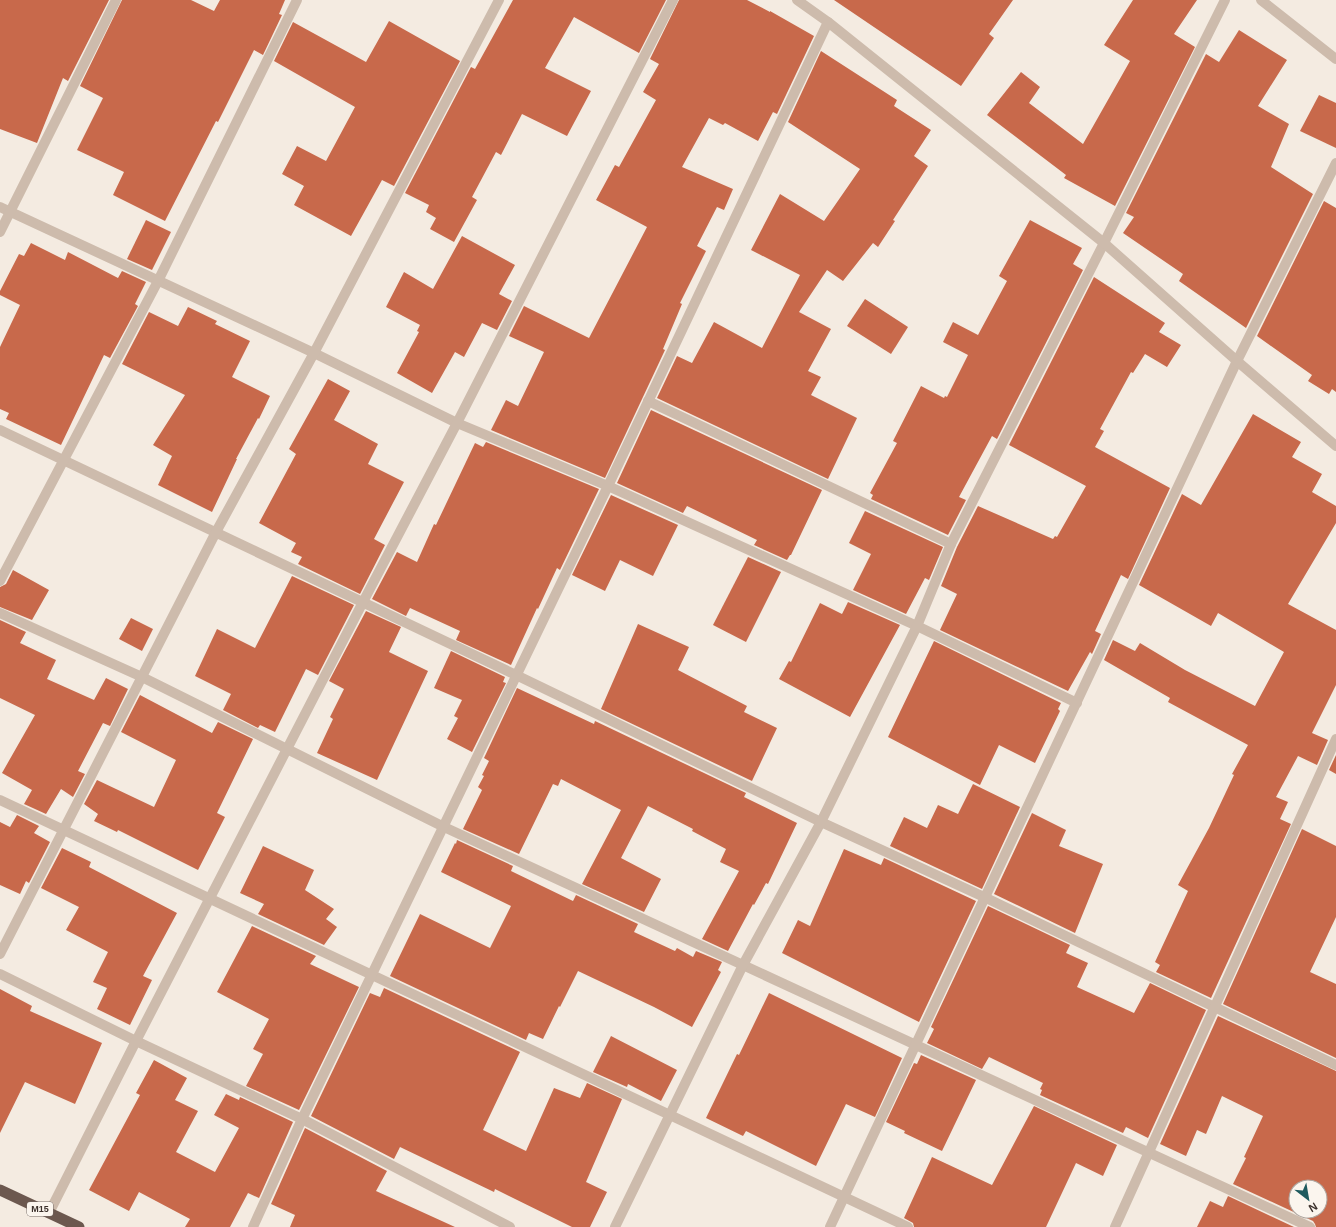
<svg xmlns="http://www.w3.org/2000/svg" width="1336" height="1227" font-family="Arial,sans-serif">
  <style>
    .building { fill: #c8694b; fill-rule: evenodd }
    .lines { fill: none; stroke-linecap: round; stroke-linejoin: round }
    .minor { stroke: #cdbbac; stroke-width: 10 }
    .tertiary { stroke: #cdbbac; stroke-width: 10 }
    .trunk { stroke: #6c584f; stroke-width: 11 }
    .labels { text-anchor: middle; stroke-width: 4; stroke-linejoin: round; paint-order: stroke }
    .shield { fill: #fbf5ee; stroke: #756b66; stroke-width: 1 }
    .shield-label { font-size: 9px; font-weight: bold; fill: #3b302b }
  </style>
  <rect width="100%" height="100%" fill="#f4ebe1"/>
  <!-- building -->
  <g class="building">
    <path d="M0 0H109L68 81 63 78 37 143 0 129Z"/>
    <path d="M122 0H191L214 11 220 0H285L279 14 282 15 263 55 254 50 218 122 216 121 165 221 113 195 124 172 77 150 103 98 80 86Z"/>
    <path d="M513 0H666L639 53 574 17 545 68 591 91 567 136 522 114 501 155 496 152 472 197 477 200 454 242 430 229 436 218 426 212 429 205 405 193 471 67 475 69Z"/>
    <path d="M679 0H747L770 12V11L814 36 777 114 773 112 758 141 725 123 723 125 709 118 682 167 733 189 724 210 717 207 697 246 706 251 680 303 682 304 663 349 665 350 605 478 491 430 506 400 518 406 544 352 509 336 524 306 589 338 647 227 596 200 615 165 619 167 656 100 643 92 659 64 650 59Z"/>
    <path d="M834 0H1013L989 34 994 38 961 86Z"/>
    <path d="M1133 0H1197L1174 34 1195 47 1115 206 1064 178 1066 175 987 115 1021 72 1040 87 1029 103 1083 144 1130 61 1104 45Z"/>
    <path d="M389 21 460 61 394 186 382 180 351 236 294 205 304 186 282 174 297 146 326 161 355 107 274 61 293 22 366 62Z"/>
    <path d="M1239 30 1287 60 1258 106 1289 124 1271 167 1313 194 1246 328 1179 281 1183 274 1123 233 1134 217 1126 213 1206 54 1219 62Z"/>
    <path d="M821 51 897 100 894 106 931 130 914 156 928 166 893 220 895 221 878 247 873 243 843 281 827 270 799 312 831 329 808 371 821 377 811 395 857 418 828 479 657 398 677 356 692 363 714 322 762 348 800 275 751 250 780 194 824 221 860 169 788 122Z"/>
    <path d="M1319 95 1336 103V148L1300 131Z"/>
    <path d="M1324 201 1336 208V392L1332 389 1329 394 1308 381 1312 375 1257 336Z"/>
    <path d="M146 220 171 232 152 270 127 259Z"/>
    <path d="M1030 220 1082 248 1073 264 1083 270 997 439 992 436 959 497 966 500 948 535 871 499 873 495 870 493 897 443 893 441 921 386 944 398 945 396 947 397 968 355 943 342 953 322 978 335 1007 281 999 276Z"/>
    <path d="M462 236 515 265 499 294 512 301 497 330 482 323 464 357 455 352 432 393 397 373 419 332 417 331 420 325 386 307 404 272 433 289Z"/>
    <path d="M31 243 65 260 68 252 118 278 122 271 146 282 135 304 138 306 110 358 104 355 61 445 6 419 9 413 0 409V347L20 305 0 295V291L19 254 24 256Z"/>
    <path d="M1094 277 1165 323 1159 332 1181 345 1167 367 1145 354 1133 373 1131 372 1100 429 1104 431 1095 447 1170 488 1128 579 1121 575 1095 631 1101 634 1092 654 1090 652 1068 691 940 630 957 594 941 586 957 547 978 506 1053 539 1055 536 1057 537 1086 486 1009 445Z"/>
    <path d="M865 299 908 327 891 354 847 326Z"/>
    <path d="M188 307 217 321 215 324 250 341 232 377 270 396 259 419 258 418 236 459H237L212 512 158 485 172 456 153 445 185 395 122 364 149 312 178 326Z"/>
    <path d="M328 379 350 391 334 420 378 444 368 464 404 482 374 539 385 545 360 594 298 564 302 557 291 552 296 543 259 523 296 454 289 449Z"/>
    <path d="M651 410 822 490 791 555H790L787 560 754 545 757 540 687 506 683 513 617 483Z"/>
    <path d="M1253 414 1301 442 1292 457 1322 474 1312 492 1336 506V523L1288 604 1336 630V685L1312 733 1328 740 1317 765 1298 756 1276 797 1288 802 1280 819 1291 824 1211 998 1156 972 1160 965 1155 962 1188 891 1178 885 1209 828 1234 775 1232 774 1248 745 1168 702 1170 698 1104 660 1113 640 1135 651 1140 643 1185 670 1255 706 1284 652 1218 613 1211 626 1139 585 1182 494 1201 505Z"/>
    <path d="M486 442 599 489 560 570 557 568 538 609 537 608 511 665 456 640 460 631 410 608 406 616 372 599 397 552 417 562 434 524 436 525 475 443 483 447Z"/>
    <path d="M611 495 678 525 653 576 620 560 605 591 572 575Z"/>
    <path d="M865 511 943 547 929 580 925 578 906 614 853 590 871 554 849 543Z"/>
    <path d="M748 557 781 572 746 642 713 625Z"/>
    <path d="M13 570 49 590 32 620 0 607V587L6 584Z"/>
    <path d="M292 576 354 605 318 675 306 669 275 732 260 725 258 728 223 710 231 694 195 676 217 629 255 648Z"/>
    <path d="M848 602 900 625 850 717 779 679 789 661 791 662 820 603 842 614Z"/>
    <path d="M366 611 401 627 389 652 428 671 377 780 317 753 333 719 330 717 344 689 329 681Z"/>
    <path d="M131 618 153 629 142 651 119 639Z"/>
    <path d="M0 620 26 632 20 643 56 660 47 679 94 700 106 678 128 689 110 726 103 723 78 771 85 774 73 797 61 789 46 814 24 804 32 790 2 773 35 715 0 698Z"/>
    <path d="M638 624 689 647 678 670 747 706 744 712 777 728 752 781 601 709Z"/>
    <path d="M934 641 1061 703 1058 709 1060 711 1035 763 999 745 980 785 888 737Z"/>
    <path d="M451 651 505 677 503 682 506 683 472 752 447 739 458 718 454 716 462 700 434 688Z"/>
    <path d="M517 688 594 724 595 721 746 793 744 797 797 823 768 884 766 883 754 905 753 904 728 951 702 939 739 871 720 862 726 849 692 831 693 829 648 806 621 858 661 879 644 912 582 884 621 810 561 779 558 786 553 784 519 854 463 829 482 790 478 787 484 776 482 775 489 761 484 758Z"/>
    <path d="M140 695 212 733 218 722 253 739 217 813 225 817 198 870 118 830 117 832 94 821 98 814 84 804 97 780 154 807 176 760 121 732Z"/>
    <path d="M1336 755V774L1329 770Z"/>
    <path d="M973 784 1020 807 982 889 890 846 904 817 927 828 938 805 958 814Z"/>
    <path d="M1032 813 1066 830 1059 846 1103 864 1075 933 994 894Z"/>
    <path d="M17 815 39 826 34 833 50 842 29 883 26 881 20 894 0 885V822L10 827Z"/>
    <path d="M1302 829 1336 846V917L1310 972 1336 984V1058L1223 1004Z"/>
    <path d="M457 840 513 866 511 871 573 901 576 895 638 924 634 932 675 951 677 948 693 957 696 951 722 962 718 970 721 972 692 1027 654 1007 578 971 560 1007 559 1006 543 1039 529 1033 526 1040 390 976 420 914 490 948 511 906 441 872 455 843 456 844Z"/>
    <path d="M263 846 314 870 305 890 334 909 326 919 337 927 324 945 258 914 264 904 240 893Z"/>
    <path d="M62 848 91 862 89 867 177 913 143 976 152 980 130 1025 97 1009 107 988 93 982 108 952 66 930 79 907 41 888Z"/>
    <path d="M844 849 881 865 884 858 976 901 919 1022 782 953 798 920 810 926Z"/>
    <path d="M988 906 1070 945 1066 953 1088 963 1077 987 1134 1013 1150 983 1206 1010 1148 1138 1126 1127 1123 1133 1040 1095 1042 1090 1040 1089 1043 1083 989 1057 982 1069 927 1043 934 1029 931 1027Z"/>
    <path d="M252 926 316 956 310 964 359 987 299 1110 246 1086 263 1054 253 1049 269 1019 217 992Z"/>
    <path d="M384 988 520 1052 483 1130 526 1151 554 1088 580 1098 587 1083 622 1099 586 1182 607 1192 590 1227H572L495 1189 494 1192 400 1147 394 1159 311 1116 370 993 380 997Z"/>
    <path d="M0 989 32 1006 30 1011 102 1043 75 1104 25 1082 0 1133Z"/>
    <path d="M769 993 902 1058 875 1117 846 1104 816 1166 746 1131 743 1136 706 1118 737 1054 739 1055Z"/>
    <path d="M1218 1016 1336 1071V1227H1316L1315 1224 1313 1221 1233 1184 1246 1158 1244 1157 1263 1116 1222 1096 1206 1134 1197 1130 1186 1156 1160 1144ZM1296 1187H1320V1211H1296Z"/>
    <path d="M611 1036 677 1070 661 1101 628 1084 627 1087 593 1072Z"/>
    <path d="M921 1055 976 1080 942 1151 904 1133 905 1131 886 1122 914 1063 917 1064Z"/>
    <path d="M154 1060 187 1078 175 1100 198 1111 176 1152 215 1172 239 1128 214 1115 226 1094 239 1100 240 1097 293 1122 259 1198 248 1193 230 1227H185L190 1219 139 1192 129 1211 89 1190 140 1095 136 1093Z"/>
    <path d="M1034 1106 1117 1145 1103 1176 1076 1163 1046 1227H914L913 1223 904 1218 932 1157 992 1185Z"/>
    <path d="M305 1128 387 1171 376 1191 455 1227H290L295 1215 271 1204Z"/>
    <path d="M1228 1196 1294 1227H1197L1210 1201 1223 1207Z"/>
  </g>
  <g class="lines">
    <!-- minor -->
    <g class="minor">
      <path d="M1261 0 1336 59"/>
      <path d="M0 207 314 353 457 423 608 486 917 626 1077 703"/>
      <path d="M0 232 116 0"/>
      <path d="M648 401 951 544"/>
      <path d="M0 430 516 675 821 822 984 897 1336 1065"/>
      <path d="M0 581 158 281 297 0"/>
      <path d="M0 613 142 677 444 827 1310 1227"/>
      <path d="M0 800 908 1227"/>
      <path d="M0 954 216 532 314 353 499 0"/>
      <path d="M0 974 136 1041 302 1119 510 1227"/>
      <path d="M49 1213 136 1041 363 602 457 423 673 0"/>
      <path d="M253 1227 302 1119 608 486 828 22"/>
      <path d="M615 1227 743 965 821 822 917 626 951 544 1104 243 1225 0"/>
      <path d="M830 1227 1237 361 1336 163"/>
      <path d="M1115 1227 1336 739"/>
    </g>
    <!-- tertiary -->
    <path class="tertiary" d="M797 0 828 22 1104 243 1237 361 1336 446"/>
    <!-- trunk -->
    <path class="trunk" d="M0 1190 79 1227"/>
  </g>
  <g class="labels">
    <!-- shield labels -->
    <rect class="shield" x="27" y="1202" width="26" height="14" rx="3"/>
    <g class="shield-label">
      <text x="40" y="1212">M15</text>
    </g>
  </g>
  <!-- north arrow -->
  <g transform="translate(1308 1199) rotate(149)"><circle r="19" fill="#fbf5ee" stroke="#aea6a0"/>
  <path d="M0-3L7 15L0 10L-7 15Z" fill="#1f5a5e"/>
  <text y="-6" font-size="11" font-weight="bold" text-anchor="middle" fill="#3b302b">N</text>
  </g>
</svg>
